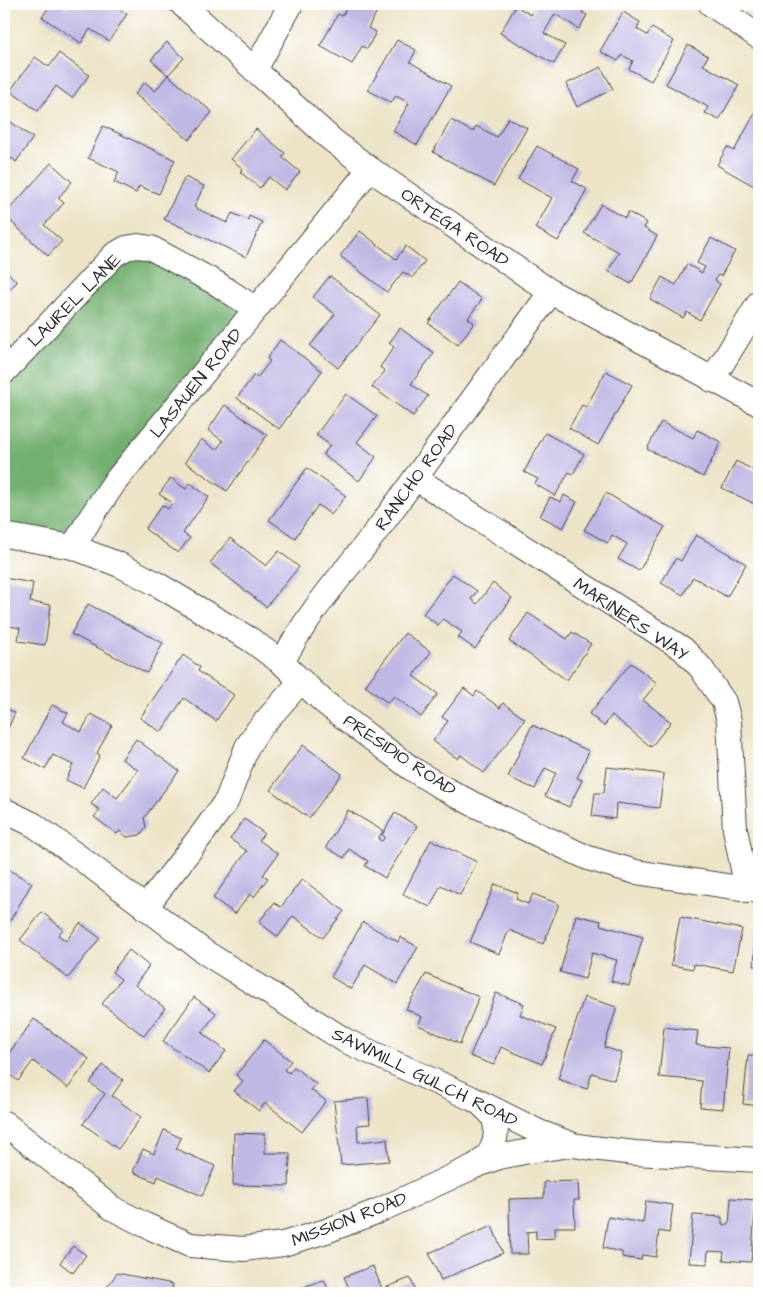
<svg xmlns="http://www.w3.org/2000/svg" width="763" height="1297" font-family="'Architects Daughter',sans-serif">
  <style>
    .forest { fill: #73b070; stroke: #4f6e4e }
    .building { fill: #bfb8e4 }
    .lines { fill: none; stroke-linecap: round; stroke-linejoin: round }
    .minor-casing { stroke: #484742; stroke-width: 26 }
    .minor { stroke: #fff; stroke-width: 24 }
    .labels { text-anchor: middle; stroke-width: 4.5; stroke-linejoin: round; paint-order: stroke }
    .street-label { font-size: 18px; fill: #2b2b2b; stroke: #fff }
  </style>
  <rect width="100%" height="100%" fill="#fff"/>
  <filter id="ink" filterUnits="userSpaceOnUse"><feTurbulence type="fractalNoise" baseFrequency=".02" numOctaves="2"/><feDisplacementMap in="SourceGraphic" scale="10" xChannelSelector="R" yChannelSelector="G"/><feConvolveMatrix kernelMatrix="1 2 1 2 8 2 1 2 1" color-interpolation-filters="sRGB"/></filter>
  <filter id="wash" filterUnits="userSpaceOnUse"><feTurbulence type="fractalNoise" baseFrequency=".0096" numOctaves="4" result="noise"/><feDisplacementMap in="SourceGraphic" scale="20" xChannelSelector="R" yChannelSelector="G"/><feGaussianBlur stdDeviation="1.12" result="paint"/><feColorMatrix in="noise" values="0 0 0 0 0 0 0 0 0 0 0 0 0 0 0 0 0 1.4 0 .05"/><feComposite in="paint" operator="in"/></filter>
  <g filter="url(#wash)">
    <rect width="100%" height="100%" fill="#ede4c7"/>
    <!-- forest -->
    <path class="forest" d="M130 256 150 257 240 311 71 529 60 536 4 530V385L122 261Z"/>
    <g id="blocks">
      <!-- building -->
      <g class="building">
        <path d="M51 4H62L67 8 70 4H111L127 14 109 41 90 29 81 43 42 17Z"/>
        <path d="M349 4H381L368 28 376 32 367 49 362 46 352 64 320 46 338 14 342 16Z"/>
        <path d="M537 4H588L582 13 587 15 579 29 555 14 544 33 565 45 554 64 500 33 516 6 531 15Z"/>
        <path d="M623 12 640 22 637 29 647 35 652 28 674 41 651 81 629 69 633 61 622 55 618 61 600 51Z"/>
        <path d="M397 40 416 50 410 62 451 86 417 145 393 131 409 103 396 96 391 103 368 90Z"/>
        <path d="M167 42 184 58 168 75 151 60Z"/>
        <path d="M688 45 708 56 703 65 739 85 719 120 705 113 708 107 666 84Z"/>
        <path d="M59 53 89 75 72 98 56 86 38 111 10 91 35 57 49 67Z"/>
        <path d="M601 67 613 89 577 107 566 84Z"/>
        <path d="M168 75 212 112 189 140 135 94 145 82 155 91Z"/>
        <path d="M759 106V189L717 165 727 147 734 151Z"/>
        <path d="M4 117 33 138 16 162 12 158 4 169Z"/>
        <path d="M508 118 527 128 494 186 433 152 451 120 473 132 476 126 497 137Z"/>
        <path d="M103 126 175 160 159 194 139 186 136 193 114 182 119 172 88 158Z"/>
        <path d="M256 129 285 153 282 157 300 172 285 190 269 177 260 188 240 172 243 169 231 159Z"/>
        <path d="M537 146 579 169 572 181 587 189 558 241 535 228 552 198 518 179Z"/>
        <path d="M51 163 72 182 58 198 64 203 44 225 62 241 48 256 4 215Z"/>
        <path d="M185 177 204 186 194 207 227 223 232 213 248 220 249 216 262 222 246 257 164 219Z"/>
        <path d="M601 204 625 218 628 212 647 223 644 228 657 236 631 284 608 271 619 252 584 233Z"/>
        <path d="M360 231 396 259 406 246 425 261 412 278 403 272 387 292 340 256Z"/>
        <path d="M711 238 735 251 721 276 718 275 715 280 720 284 700 320 687 312 683 318 650 299 662 277 676 285 687 264 702 273 705 267 697 263Z"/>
        <path d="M4 269 17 282 4 295Z"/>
        <path d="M330 276 380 315 338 368 310 346 335 314 313 297Z"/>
        <path d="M458 282 482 299 468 318 474 323 458 345 428 323Z"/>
        <path d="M400 328 434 353 411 384 428 396 413 416 372 387 385 371 380 367 394 347 389 343Z"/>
        <path d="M280 340 322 371 279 429 237 398 254 375 257 378 270 361 267 359Z"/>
        <path d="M606 371 632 385 598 445 569 428 582 405 586 407Z"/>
        <path d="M346 394 377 416 357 442 376 457 359 481 323 455 330 445 316 435Z"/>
        <path d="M225 405 267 435 227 491 185 462 201 439 216 450 223 441 208 430Z"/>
        <path d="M661 422 693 438 697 430 721 442 703 477 647 449Z"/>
        <path d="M545 433 584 454 573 474 569 472 555 496 535 484 538 479 524 472Z"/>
        <path d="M736 461 759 473V506L722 488Z"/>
        <path d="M307 468 346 496 331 515 318 505 295 538 269 520Z"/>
        <path d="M171 478 186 489 190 483 209 497 183 533 190 538 178 553 145 529 162 505 168 509 172 503 159 494Z"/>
        <path d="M606 493 665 527 639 571 618 559 627 544 612 535 608 543 584 530Z"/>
        <path d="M564 495 577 502 563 528 540 516 550 497 561 502Z"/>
        <path d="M696 535 746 564 727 597 693 577 683 595 661 583 676 558 681 561Z"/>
        <path d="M230 538 266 566 279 551 299 567 266 607 210 563Z"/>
        <path d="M453 574 477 591 471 599 477 604 493 583 512 598 475 649 458 637 462 632 443 619 438 625 423 614Z"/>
        <path d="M4 578 33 583 30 602 51 605 45 645 18 641 20 628 4 625Z"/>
        <path d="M88 604 163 643 147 673 71 634Z"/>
        <path d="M528 613 567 639 572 632 591 644 567 680 509 641Z"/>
        <path d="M405 633 431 652 413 676 438 694 421 717 394 696 388 703 365 686Z"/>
        <path d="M183 655 200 667 198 671 234 695 216 721 184 698 161 732 140 718Z"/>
        <path d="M631 663 657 683 643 700 671 722 651 747 612 715 604 726 589 714Z"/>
        <path d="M464 688 474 696 477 691 500 708 503 703 525 719 484 773 461 755 458 759 433 741 448 721 442 717Z"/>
        <path d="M52 705 68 713 63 722 81 732 91 714 112 725 97 753 100 755 83 788 66 780 73 765 53 755 45 769 24 758Z"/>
        <path d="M4 707 15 713 4 737Z"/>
        <path d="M532 725 589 751 577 778 582 780 569 807 545 796 556 773 545 768 535 789 508 777Z"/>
        <path d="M136 739 179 771 144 818 146 827 140 835 127 837 120 831 117 834 94 817 100 810 91 804 103 787 117 798 138 770 122 759Z"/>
        <path d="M303 745 342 774 309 818 270 790Z"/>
        <path d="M607 767 664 774 659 808 616 803 615 819 592 816 595 793H604Z"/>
        <path d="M348 810 383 831 378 839 382 841 385 837 382 835 395 813 417 826 385 878 365 866 368 861 349 849 344 858 326 847Z"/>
        <path d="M244 819 264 833 259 840 278 854 263 875 268 878 254 897 250 894 235 914 213 898 247 851 230 839Z"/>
        <path d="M431 840 477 862 460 895 441 885 430 907 403 894Z"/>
        <path d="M4 867 32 883 8 924 4 922Z"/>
        <path d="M302 879 344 911 323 938 293 916 278 937 259 922 274 903 281 907Z"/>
        <path d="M495 884 518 893 516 899 528 904 533 894 559 904 543 944 509 930 499 954 470 942Z"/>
        <path d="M42 912 63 929 58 935 66 941 80 923 100 938 68 978 20 940Z"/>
        <path d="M576 915 601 921 600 925 643 937 629 986 611 981 617 960 592 953 585 979 560 972Z"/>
        <path d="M680 917 742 929 733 971 694 964 693 969 671 965Z"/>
        <path d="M363 922 398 942 400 937 418 947 397 984 365 965 351 989 331 977Z"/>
        <path d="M756 931H759V966H754Z"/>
        <path d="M129 950 149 966 135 985 165 1008 144 1036 102 1004 121 979 112 972Z"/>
        <path d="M426 974 479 997 460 1044 418 1025 422 1017 406 1009Z"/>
        <path d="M496 993 524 1004 520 1015 556 1029 542 1064 501 1047 494 1065 470 1056Z"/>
        <path d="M194 997 216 1013 202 1033 226 1051 209 1073 163 1041Z"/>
        <path d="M584 997 617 1007 604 1047 622 1053 614 1080 592 1073 587 1089 558 1079Z"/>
        <path d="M34 1019 89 1059 68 1088 33 1061 18 1081 4 1070V1060Z"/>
        <path d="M664 1027 698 1031 696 1045 729 1048 723 1109 700 1107 702 1081 659 1077Z"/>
        <path d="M264 1040 291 1061 284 1070 289 1073 294 1067 316 1084 311 1090 326 1101 302 1132 265 1103 259 1111 234 1091 243 1081 236 1075Z"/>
        <path d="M748 1055 759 1056V1106L743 1104Z"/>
        <path d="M103 1065 123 1080 112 1096 141 1117 118 1149 83 1124 105 1094 90 1083Z"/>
        <path d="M368 1098 370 1124 357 1125 358 1142 387 1139 389 1161 341 1165 334 1101Z"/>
        <path d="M164 1130 181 1138 176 1149 215 1166 202 1196 158 1176 156 1182 133 1172 143 1149 154 1154Z"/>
        <path d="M234 1133 265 1134V1153H290L289 1186 233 1185Z"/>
        <path d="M578 1181 579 1200H574L575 1227H555V1238L536 1239V1231L527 1232 528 1254H510L509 1199 544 1198V1182Z"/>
        <path d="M731 1198 756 1200 751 1262 723 1260 724 1252 708 1251 707 1264 689 1263 693 1215 722 1217V1224L729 1225Z"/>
        <path d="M646 1201 673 1205 669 1233 659 1231 656 1257 642 1255 641 1260 622 1257V1252L603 1248 608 1217 643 1223Z"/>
        <path d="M492 1226 503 1253 441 1280 429 1253Z"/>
        <path d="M73 1246 86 1255 73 1273 60 1263Z"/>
        <path d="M373 1266 382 1289 410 1278 417 1293H351L344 1277Z"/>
        <path d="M117 1273 173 1284 171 1293H103Z"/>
        <path d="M324 1280 330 1293H306L303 1287Z"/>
      </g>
    </g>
  </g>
  <g filter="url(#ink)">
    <use href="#blocks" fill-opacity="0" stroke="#484742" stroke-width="1"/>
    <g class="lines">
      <!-- minor casing -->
      <g class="minor-casing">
        <g id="minor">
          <path d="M182 4 332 140 370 169 551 292 759 404"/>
          <path d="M711 4 759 37"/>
          <path d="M255 70 291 4"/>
          <path d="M4 372 114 255 126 248 138 246 151 248 216 283 256 309"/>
          <path d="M712 380 759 303"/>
          <path d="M415 478 683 649 701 668 724 702 729 721 735 829 747 890"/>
          <path d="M4 535 73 547 91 517 114 483 370 169"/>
          <path d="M73 547 120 565 155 583 251 640 282 663 324 702 359 729 412 769 438 785 473 804 588 858 636 872 759 891"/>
          <path d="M282 663C307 612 347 570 381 525 438 448 494 369 551 292"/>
          <path d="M4 810 34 825 83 860 206 953 346 1041 471 1098 539 1132 573 1145 592 1148 635 1153 759 1160"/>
          <path d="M145 908 203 833 227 800 247 747 258 730 301 681"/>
          <path d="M4 1123 112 1208 145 1225 190 1245 243 1249 283 1244 326 1231 378 1211 475 1166 499 1157 524 1152 570 1145"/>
          <path d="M475 1166C479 1163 484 1160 487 1156 496 1146 499 1126 492 1115 489 1111 484 1107 481 1104"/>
        </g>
      </g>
      <!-- minor -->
      <use href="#minor" class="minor"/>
    </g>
  </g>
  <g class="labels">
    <!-- street labels -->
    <g class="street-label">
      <text transform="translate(455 227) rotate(34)" y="6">ORTEGA ROAD</text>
      <text transform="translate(74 300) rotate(-45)" y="6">LAUREL LANE</text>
      <text transform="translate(196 383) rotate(-51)" y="6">LASAUEN ROAD</text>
      <text transform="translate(416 477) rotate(-54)" y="6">RANCHO ROAD</text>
      <text transform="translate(631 619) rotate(34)" y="6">MARINERS WAY</text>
      <text transform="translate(400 755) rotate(34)" y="6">PRESIDIO ROAD</text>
      <text transform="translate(425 1077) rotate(26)" y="6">SAWMILL GULCH ROAD</text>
      <text transform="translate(349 1219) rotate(-21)" y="6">MISSION ROAD</text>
    </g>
  </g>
  <!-- margin -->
  <rect width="763" height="1297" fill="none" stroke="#fff" stroke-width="20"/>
</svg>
